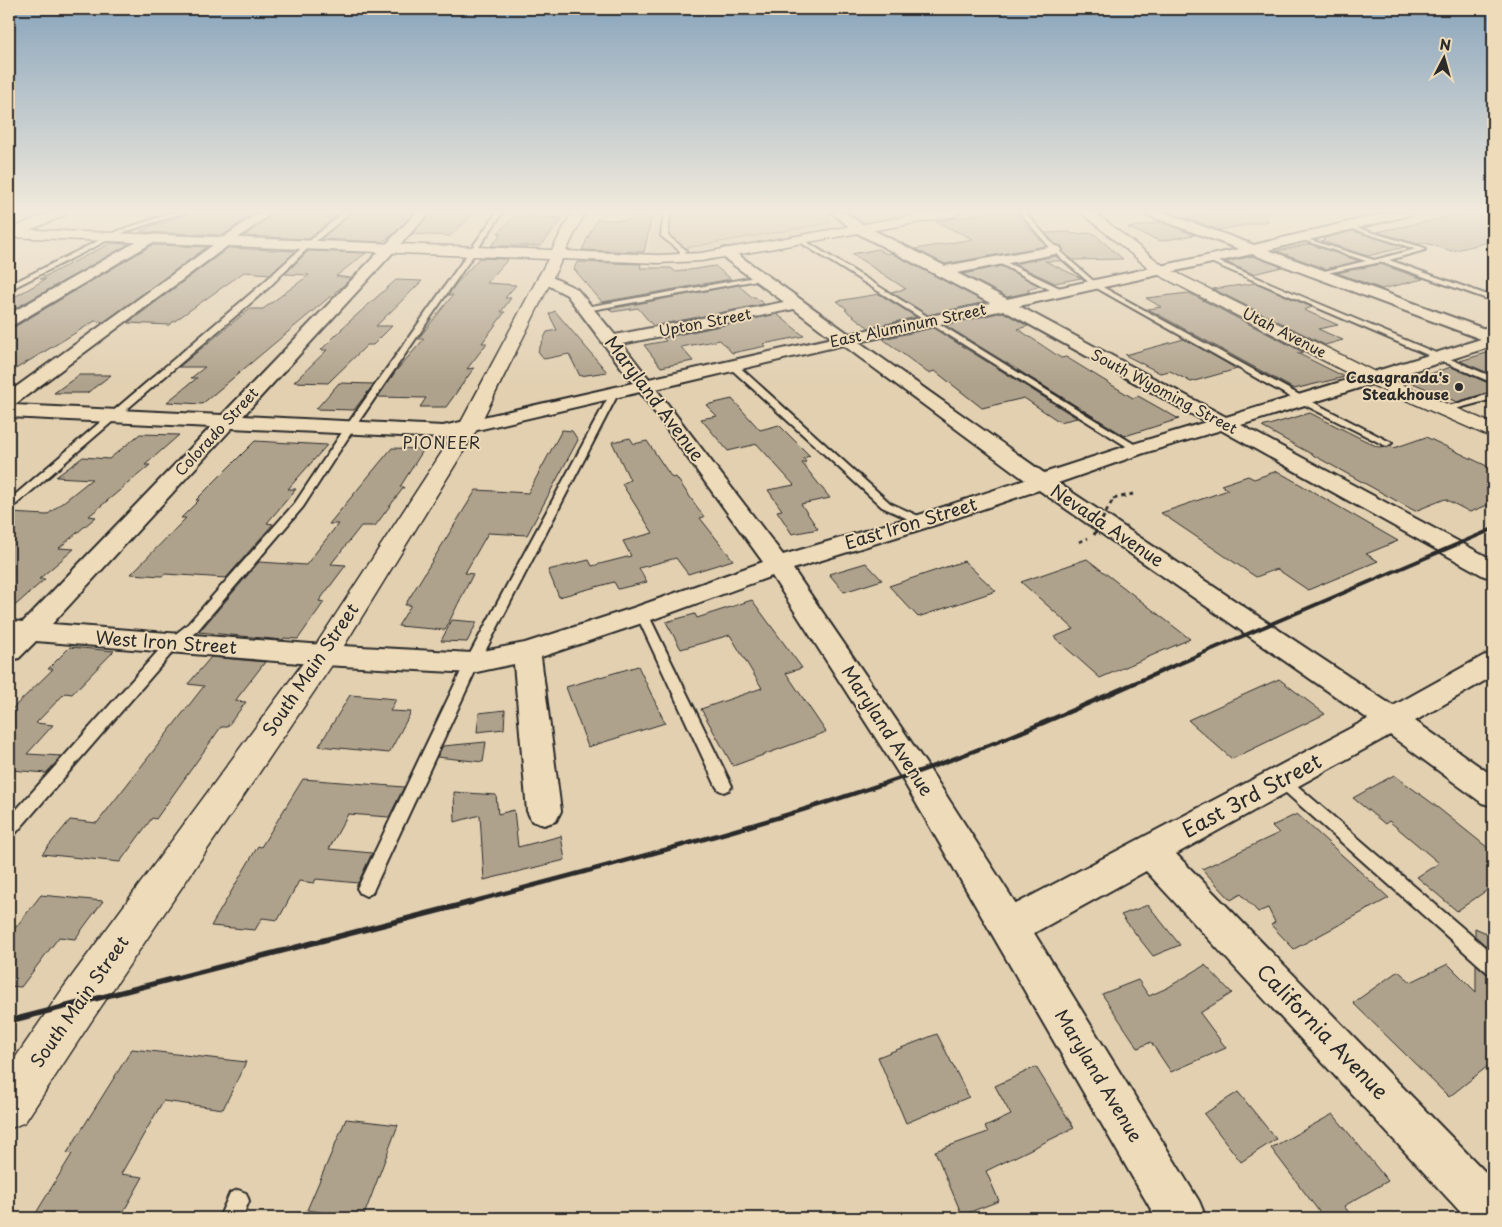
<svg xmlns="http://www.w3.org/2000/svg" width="1502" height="1227" font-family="'Playpen Sans',sans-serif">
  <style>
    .built { fill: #d3c2a6 }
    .green { fill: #c4b59a; stroke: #787062 }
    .building { fill: #afa28c; stroke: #2b2b2b }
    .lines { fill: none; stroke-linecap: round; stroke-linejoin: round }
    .lane-casing { stroke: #2b2b2b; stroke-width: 4 }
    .street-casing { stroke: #2b2b2b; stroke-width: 4 }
    .secondary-casing { stroke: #2b2b2b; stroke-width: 3 }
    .primary-casing { stroke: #2b2b2b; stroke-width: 3 }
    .path { stroke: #2b2b2b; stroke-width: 3; stroke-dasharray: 4.5 4; stroke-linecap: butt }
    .lane { fill: #eedbb9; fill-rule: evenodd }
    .street { fill: #eedbb9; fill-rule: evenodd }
    .secondary { fill: #eedbb9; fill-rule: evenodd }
    .primary { fill: #eedbb9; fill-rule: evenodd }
    .rail-far2 { stroke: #2b2b2b; stroke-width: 4 }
    .rail-far1 { stroke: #2b2b2b; stroke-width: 4.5 }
    .rail { stroke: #2b2b2b; stroke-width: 5.5 }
    .path-bridge { stroke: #2b2b2b; stroke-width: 3; stroke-dasharray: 4.5 4; stroke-linecap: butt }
    .poi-dot { fill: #2b2b2b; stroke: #eedbb9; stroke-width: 2 }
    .labels { text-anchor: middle; stroke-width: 4; stroke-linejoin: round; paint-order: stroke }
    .far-street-label { font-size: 15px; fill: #2b2b2b; stroke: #eedbb9 }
    .far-poi-label { font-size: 15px; font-weight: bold; fill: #2b2b2b; stroke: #eedbb9; text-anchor: end }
    .far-neighbourhood-label { font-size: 16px; letter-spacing: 1px; fill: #2b2b2b; stroke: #eedbb9 }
    .street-label { font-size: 18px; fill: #2b2b2b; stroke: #eedbb9 }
    .near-street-label { font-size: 21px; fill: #2b2b2b; stroke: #eedbb9 }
  </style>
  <rect width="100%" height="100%" fill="#e2d0b1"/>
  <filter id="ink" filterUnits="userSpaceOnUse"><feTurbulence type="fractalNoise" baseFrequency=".02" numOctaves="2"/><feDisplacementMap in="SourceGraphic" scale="10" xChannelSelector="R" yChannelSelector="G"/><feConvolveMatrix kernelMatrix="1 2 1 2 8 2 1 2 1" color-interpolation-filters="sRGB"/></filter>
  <g filter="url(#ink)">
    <!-- built -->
    <path class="built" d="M656 212H956L750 248 647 259Z"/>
    <!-- green -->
    <path class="green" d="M669 212H827L830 223 685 248 664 234Z"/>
    <!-- building -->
    <g class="building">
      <path d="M191 212H255L223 235 140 232 156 224H161Z"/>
      <path d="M275 212H341L309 239 244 236Z"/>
      <path d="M353 212H414L394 234 382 242 321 239Z"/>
      <path d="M432 212H476L450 236 412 234Z"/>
      <path d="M630 212H653L644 252 582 250 597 219 626 221Z"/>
      <path d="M989 212H1013L1046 246 945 264 915 249 973 239 936 222Z"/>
      <path d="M1212 212H1267L1268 221 1219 230 1184 218Z"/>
      <path d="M1470 212H1493V241L1452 251 1425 243 1418 244 1377 232Z"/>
      <path d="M514 216 563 218 541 246H491L502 233H498Z"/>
      <path d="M1161 222 1195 235 1160 241 1128 228Z"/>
      <path d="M1353 231 1405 247 1368 256 1321 241 1325 240 1324 238Z"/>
      <path d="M1070 232 1071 234 1093 233 1123 259 1073 260 1063 252 1062 246 1055 244 1045 233Z"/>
      <path d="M111 243 129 244 9 312V300L46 279H40Z"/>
      <path d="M1309 244 1359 261 1326 269 1277 251Z"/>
      <path d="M152 245 207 247 104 322 95 321 9 373V328L16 326Z"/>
      <path d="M228 248 296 251 271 274 244 272 169 325 128 323Z"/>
      <path d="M878 249 887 254 891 253 985 302 928 315 891 292 906 289 852 254Z"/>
      <path d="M308 251 366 253 336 276 351 278 344 285 202 404 167 402 197 378H191L205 367H179L249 309H263L309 275 285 274Z"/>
      <path d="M1056 256 1061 261H1045L1081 278 1055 283 1014 264Z"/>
      <path d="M1253 256 1282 267 1253 274 1226 262Z"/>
      <path d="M479 258 508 259 487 283 516 285 505 298H511L501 312H505L482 343H487L467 369 474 368 446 407H420L426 398 378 397 395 372 424 339H418L453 295H448L455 285Z"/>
      <path d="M577 262 641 264 640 268H671L676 272 715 266 731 279 602 302 574 269Z"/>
      <path d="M1380 264 1423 279 1382 289 1337 273Z"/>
      <path d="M1001 266 1040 286 1027 290 1030 292 1007 297 963 274Z"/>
      <path d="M396 280 422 281 376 326H392L373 345H367L328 383 294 382 327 350H321L342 329H341Z"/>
      <path d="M1256 283 1312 307 1304 310 1338 325 1318 329 1343 340 1325 345 1213 289Z"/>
      <path d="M738 285 752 297H755L764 304 653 326 638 308 612 312 609 309Z"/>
      <path d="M1189 293 1303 352 1297 353 1345 377 1294 389 1148 309 1161 307 1146 298Z"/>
      <path d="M879 294 916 317 869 328 845 310 847 309 837 301Z"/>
      <path d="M555 311 577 337 607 372 580 376 569 354 544 359 538 351 547 332 557 330 549 314Z"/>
      <path d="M1003 312 1028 326 1018 329 1061 358 1066 357 1133 398 1138 396 1179 419 1125 436 945 325Z"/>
      <path d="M777 314 804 336 763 344 766 346 732 353 720 340 681 347 693 361 661 367 644 345 666 341 663 338Z"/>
      <path d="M933 328 1077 418 1060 422 1024 398 982 408 935 371 928 373 883 339Z"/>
      <path d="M1184 339 1237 369 1191 382 1170 371 1160 373 1125 355Z"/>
      <path d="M1493 351V375L1460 361Z"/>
      <path d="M1451 367 1493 385V391L1457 402 1408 381Z"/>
      <path d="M79 375H111L87 393H54Z"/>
      <path d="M339 383 374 384 354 410 316 409Z"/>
      <path d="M732 399 760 430 779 425 810 456 803 458 806 462 802 463 830 498 801 504 818 529 792 534 777 511 782 510 768 490 794 485 757 444 728 451 701 419 717 416 706 405Z"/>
      <path d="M1310 413 1378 447 1390 446 1394 448 1426 437 1493 469V503L1470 512 1445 499 1415 511 1262 427Z"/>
      <path d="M562 430 572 431 578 440 527 535 488 533 465 573 473 574 445 630 398 626 411 605H405L476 490 528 493Z"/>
      <path d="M140 434 179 435 145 465H150L89 516 96 517 59 548 74 549 39 579H45L9 611V513L47 515 92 479 56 477 83 457 109 459Z"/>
      <path d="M630 438 634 444 647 441 672 478 676 477 704 517 700 518 733 560 688 574 676 558 639 568 647 582 618 589 614 582 559 597 548 570 589 560 592 566 631 556 623 541 653 533 622 484 630 480 612 442Z"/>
      <path d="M255 441 327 445 288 489H296L267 523 273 524 226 578 165 574 162 576 131 574 186 518H181L199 500H196Z"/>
      <path d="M392 448 424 449 400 487H404L375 526H361L331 564 346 565 319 601 324 602 298 639 284 638 283 640 199 632 259 562 306 565 338 524H329Z"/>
      <path d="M1277 471 1398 541 1366 554 1378 561 1308 590 1277 569 1256 577 1161 513 1228 490 1221 485 1248 476 1254 479Z"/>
      <path d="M1087 559 1190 639 1100 678 1054 637 1074 629 1021 582Z"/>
      <path d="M964 561 996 591 918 617 889 586Z"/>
      <path d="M866 563 882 580 844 592 829 574Z"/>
      <path d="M752 600 802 668 786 673 826 732 733 766 701 709 762 688 730 635 681 649 666 622 695 614 697 618Z"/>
      <path d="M452 620 477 622 467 642 441 641Z"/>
      <path d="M70 647 114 651 72 694 65 693 36 723 53 725 27 754 62 756 46 773 11 770 9 773V712L53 669H48Z"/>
      <path d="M211 657 265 662 235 701 246 702 227 727H221L156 819 152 818 120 862 42 854 70 820 97 823 204 686 188 684Z"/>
      <path d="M638 666 665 723 588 747 566 687Z"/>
      <path d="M1279 679 1325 714 1232 759 1188 720Z"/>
      <path d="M350 695 396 699 390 711 411 712 389 753 319 746Z"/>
      <path d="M505 710 504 729 477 732 479 713Z"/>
      <path d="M486 742 483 762 437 757 443 746Z"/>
      <path d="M1394 775 1432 803 1493 852V886L1457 911 1417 877 1439 863 1389 821 1385 824 1353 798Z"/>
      <path d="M303 779 404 787 389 817 348 814 329 849 372 853 358 883 316 879 314 883 299 881 278 920 262 918 255 930 211 926 258 846 261 847Z"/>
      <path d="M454 792 496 795 498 814 514 810 518 847 561 836 565 860 484 880 480 815 455 822Z"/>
      <path d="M1297 814 1389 898 1294 949 1271 925 1275 922 1268 908 1258 912 1241 894 1231 900 1202 869 1279 833 1272 826Z"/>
      <path d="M41 895 103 901 75 939 59 937 21 987 9 986V936Z"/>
      <path d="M1148 905 1180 945 1153 956 1121 915Z"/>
      <path d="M1475 928 1493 936V952L1475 936Z"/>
      <path d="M1448 964 1476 992V964L1486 973 1493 977V1062L1449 1097 1353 1003 1398 971 1411 982Z"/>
      <path d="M1205 965 1232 993 1200 1013 1226 1048 1171 1072 1151 1042 1138 1048 1102 994 1138 980 1149 996 1167 988Z"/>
      <path d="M937 1034 969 1097 906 1123 878 1057Z"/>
      <path d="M132 1049 246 1062 223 1109 163 1101 121 1174 143 1177 120 1218H33L72 1154 67 1153Z"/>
      <path d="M1036 1067 1074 1128 986 1171 999 1201 962 1215 935 1151 988 1132 985 1127 1011 1115 995 1086Z"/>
      <path d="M1238 1092 1276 1139 1241 1162 1204 1114Z"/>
      <path d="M1333 1114 1388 1181 1344 1206 1353 1218H1324L1271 1148Z"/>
      <path d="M346 1119 398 1125 363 1218 307 1210Z"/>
    </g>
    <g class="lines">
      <!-- lane casing -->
      <g class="lane-casing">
        <g id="lane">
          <path d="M175 212H185L122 233 9 290V285L118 231Z"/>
          <path d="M344 212H351L311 245 268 288 13 507 9 508V500L262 284 307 243Z"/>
          <path d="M497 212H503L355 427 303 507 197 631 178 646 15 834 9 836V818L168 640 187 625 295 503 347 425Z"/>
          <path d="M664 212H670L668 236 686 250 683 260 678 259 680 251 661 236Z"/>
          <path d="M1019 212H1025L1057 249 1097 284 1305 398 1392 443 1387 446 1384 445 1299 402 1093 286 1053 251Z"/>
          <path d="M1346 225 1425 248V250L1389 260 1493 297V301L1382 262 1316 275V273L1366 261 1300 239V237L1374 260 1416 249 1346 227Z"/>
          <path d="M798 239H802L1142 449 1137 452 1134 451 798 241Z"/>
          <path d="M1208 257 1493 377V383L1206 260 1205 259Z"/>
          <path d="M999 259 1064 290 1065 292 1058 294 997 262V260Z"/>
          <path d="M761 276 763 277V279L586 311 582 309 586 307Z"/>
          <path d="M1493 325V329L1478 334 1474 332Z"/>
          <path d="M729 363H735L890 503 925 519 926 521 925 523H917L882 507 729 367Z"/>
          <path d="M615 389 619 392 479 663 372 893 366 896 360 893 357 888 360 883 465 663 611 392Z"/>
          <path d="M1493 393V399L1440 413 1435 410Z"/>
          <path d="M642 610 648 614 732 786 729 790 724 792 719 790 716 786 636 614Z"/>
          <path d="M1281 774 1286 776 1493 954V975L1487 972 1276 784 1273 780 1276 776Z"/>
          <path d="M238 1190 246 1193 249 1201 242 1218H219L230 1193Z"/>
        </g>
      </g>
      <!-- street casing -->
      <g class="street-casing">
        <g id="street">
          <path d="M259 212H273L14 405 222 415 417 212H430L243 416 443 426 633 383 567 295 540 281 538 278 540 275 545 274 577 289 615 335 784 302 720 255 718 252 725 248 730 249 849 334 990 303 855 232 831 212H845L865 226 945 266 1055 246 1060 247 1062 250 1055 254 957 273 1007 299 1239 249 1147 215 1145 212H1163L1254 245 1390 212H1412L1410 215 1268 250 1493 332V346L1241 425 1493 560V578L1484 576 1221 430 1144 453 1058 483 1393 706 1483 656 1493 653V676L1415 721 1493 776V806L1482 803 1390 735 1176 854 1493 1180V1218H1466L1146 871 1034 933 1199 1201 1206 1218H1156L904 782 772 576 651 620 541 657 561 811 556 821 544 825 532 821 527 811 514 664 472 673 324 665 36 641 19 658 9 661V621L23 622 211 427 9 417V392ZM1252 254 1481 339 1226 417 1019 306ZM794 309 832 338 649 379 622 344ZM1003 310 1206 422 1130 445 1044 473 859 342ZM843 345 1025 480 922 514 783 555 656 389ZM640 392 763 562 633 608 525 643 472 653 324 645 52 624 232 428 443 438ZM1039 490 1368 719 1016 904 926 764 793 569 938 524Z"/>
          <path d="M150 234 155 235 157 238 155 241 15 324 9 326V314Z"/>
        </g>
      </g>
      <!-- secondary casing -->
      <g class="secondary-casing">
        <path id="secondary" d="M572 212H585L566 251 658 255 701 253 931 212H961L955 216 701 261 658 263 562 259 479 426 334 662 94 1017 25 1122 9 1129V1067L64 987 314 648 459 426 548 259 9 237V229L552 250Z"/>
      </g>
      <!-- primary casing -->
      <g class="primary-casing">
        <g id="primary">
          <path d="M49 212H66L65 215 9 239V230Z"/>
          <path d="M1080 212H1094L1165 267 1381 375 1493 424V438L1367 383 1155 273Z"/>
        </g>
      </g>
      <!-- path -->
      <g class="path">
        <path d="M1113 499 1133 494"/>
        <path d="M1079 542 1088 538"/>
      </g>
      <!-- lane -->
      <use href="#lane" class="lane"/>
      <!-- street -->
      <use href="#street" class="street"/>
      <!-- secondary -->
      <use href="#secondary" class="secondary"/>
      <!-- primary -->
      <use href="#primary" class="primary"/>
      <!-- rail-far2 -->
      <path class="rail-far2" d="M1196 656 1493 529"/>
      <!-- rail-far1 -->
      <path class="rail-far1" d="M467 903C636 858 811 814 974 751 1050 722 1124 687 1199 655"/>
      <!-- rail -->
      <path class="rail" d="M9 1021 472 902"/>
      <!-- path-bridge -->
      <path class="path-bridge" d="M1094 535 1113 499"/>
    </g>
  </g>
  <!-- sky -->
  <linearGradient id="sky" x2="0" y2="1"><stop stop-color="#89a5bc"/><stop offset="0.55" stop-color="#f2eadc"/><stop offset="1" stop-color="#f2eadc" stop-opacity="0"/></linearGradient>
  <rect width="1502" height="384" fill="url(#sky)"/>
  <!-- markers -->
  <circle class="poi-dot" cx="1459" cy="387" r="5"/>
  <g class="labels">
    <!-- far-street labels -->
    <g class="far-street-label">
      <text transform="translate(705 323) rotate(-11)" y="5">Upton Street</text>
      <text transform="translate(908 326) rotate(-12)" y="5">East Aluminum Street</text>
      <text transform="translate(1284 333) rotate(27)" y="5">Utah Avenue</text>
      <text transform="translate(1164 392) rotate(28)" y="5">South Wyoming Street</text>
      <text transform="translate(217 432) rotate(-47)" y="5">Colorado Street</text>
    </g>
    <!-- far-poi labels -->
    <g class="far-poi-label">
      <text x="1449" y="383">Casagranda's<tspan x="1449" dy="17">Steakhouse</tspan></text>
    </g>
    <!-- far-neighbourhood labels -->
    <g class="far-neighbourhood-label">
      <text x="442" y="449">PIONEER</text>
    </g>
    <!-- street labels -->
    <g class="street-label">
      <text transform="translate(654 399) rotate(53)" y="6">Maryland Avenue</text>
      <text transform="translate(911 524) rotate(-17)" y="6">East Iron Street</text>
      <text transform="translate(1107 526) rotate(34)" y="6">Nevada Avenue</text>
      <text transform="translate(166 643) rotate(4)" y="6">West Iron Street</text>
      <text transform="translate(311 670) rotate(-56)" y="6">South Main Street</text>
      <text transform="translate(887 731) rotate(57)" y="6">Maryland Avenue</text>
      <text transform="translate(80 1002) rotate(-55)" y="6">South Main Street</text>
      <text transform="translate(1098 1076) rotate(59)" y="6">Maryland Avenue</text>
    </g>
    <!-- near-street labels -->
    <g class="near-street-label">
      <text transform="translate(1252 796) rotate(-28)" y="7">East 3rd Street</text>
      <text transform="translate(1322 1032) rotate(46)" y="7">California Avenue</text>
    </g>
  </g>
  <!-- margin -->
  <rect width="1502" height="1227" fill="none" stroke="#eedbb9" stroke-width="30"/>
  <rect x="15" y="15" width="1472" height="1197" fill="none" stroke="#2b2b2b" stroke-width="2" filter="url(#ink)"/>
  <!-- north arrow -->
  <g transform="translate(1444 58) rotate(6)" stroke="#eedbb9" stroke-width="4" paint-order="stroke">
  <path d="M0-4L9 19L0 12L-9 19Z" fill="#2b2b2b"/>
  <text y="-8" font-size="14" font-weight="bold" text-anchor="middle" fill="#2b2b2b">N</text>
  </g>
</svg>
